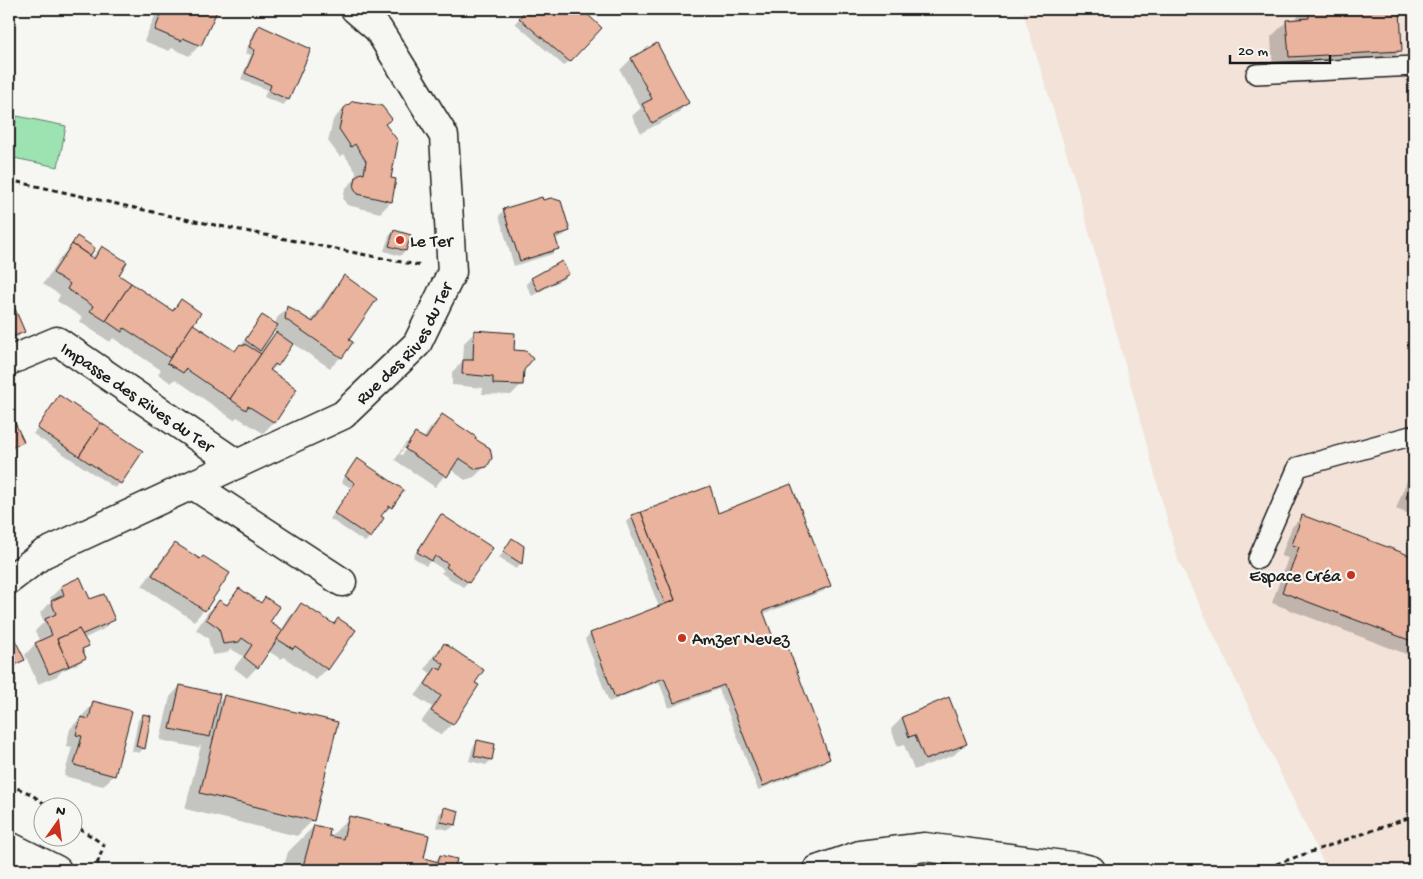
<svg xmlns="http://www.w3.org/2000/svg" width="1423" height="879" font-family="'Gochi Hand',sans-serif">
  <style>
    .built { fill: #f2e2d8 }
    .green { fill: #9ce3b1; stroke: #5c8066 }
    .shadow { fill: #0003; fill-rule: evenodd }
    .building { fill: #e9b39d; stroke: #1c1c1c }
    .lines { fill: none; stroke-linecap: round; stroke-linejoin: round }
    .lane-casing { stroke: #1c1c1c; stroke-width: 22 }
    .street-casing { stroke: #1c1c1c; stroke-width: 31 }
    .secondary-casing { stroke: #1c1c1c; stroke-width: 31 }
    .path { stroke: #1c1c1c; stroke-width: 3; stroke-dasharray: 5 4; stroke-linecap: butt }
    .lane { stroke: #f6f6f2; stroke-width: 19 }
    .street { stroke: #f6f6f2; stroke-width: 28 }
    .secondary { stroke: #f6f6f2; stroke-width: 28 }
    .poi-dot { fill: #c8321e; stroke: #f6f6f2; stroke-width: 2 }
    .labels { text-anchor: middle; stroke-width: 4.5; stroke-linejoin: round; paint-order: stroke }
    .poi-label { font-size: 18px; fill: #1c1c1c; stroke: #f6f6f2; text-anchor: start }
    .street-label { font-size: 18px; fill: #1c1c1c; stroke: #f6f6f2 }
  </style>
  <rect width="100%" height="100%" fill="#f6f6f2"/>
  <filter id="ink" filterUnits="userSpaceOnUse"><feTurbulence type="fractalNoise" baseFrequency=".02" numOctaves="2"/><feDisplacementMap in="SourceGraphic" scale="10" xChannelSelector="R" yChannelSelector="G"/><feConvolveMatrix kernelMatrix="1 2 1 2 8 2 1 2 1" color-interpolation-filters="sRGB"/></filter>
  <g filter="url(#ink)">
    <!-- built -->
    <path class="built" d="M1022 9H1414V870H1327L1178 560 1077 187Z"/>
    <!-- green -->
    <path class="green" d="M17 116 66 126 58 167 9 157Z"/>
    <!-- shadow -->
    <g class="shadow">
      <path d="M158 9H216L200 45 189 56 172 48 169 51 144 41Z"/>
      <path d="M528 9H582L584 10 583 12 600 28 564 66 515 23Z"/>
      <path d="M1305 9H1399L1401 50 1385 66 1273 73 1271 37 1287 21H1293Z"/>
      <path d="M259 27 288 100 283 105 264 97 267 90 241 79 251 55 245 53 254 32Z"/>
      <path d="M657 45 687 103 677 114 641 133 632 116 641 108 620 70 631 59Z"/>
      <path d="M344 108 390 119 384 125 389 179 395 180 391 202 380 213 347 205 343 199 345 189 355 179 356 172 344 154 340 157 328 141 333 120Z"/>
      <path d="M504 210 569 231 563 236 555 239 557 249 552 254 514 266 499 216Z"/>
      <path d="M394 231 405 251 400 256 384 251 389 236Z"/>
      <path d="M77 238 89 255 88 256 91 258 102 247 117 275 171 311 182 301 191 325 233 352 241 346 262 316 275 325 277 318 288 307 310 322 334 288 344 277 347 340 351 343 341 357 330 368 292 343 277 365 270 372 295 389 274 422 263 433 237 417 234 420 175 379 171 383 158 374 161 370 113 338 110 342 80 322 83 318 57 301 60 295 43 284 61 257ZM273 329 277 332 263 347 262 346Z"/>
      <path d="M568 274 563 279 532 296 526 284 531 279Z"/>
      <path d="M9 298 23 331 18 337 9 340Z"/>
      <path d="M475 332 513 351 523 370 522 384 511 395 482 394 483 388 452 385V372L463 361 464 343Z"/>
      <path d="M54 402 120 483 115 488 33 434Z"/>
      <path d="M9 413 22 441 9 453Z"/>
      <path d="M442 416 473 439 486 466 474 477 465 480 450 469 435 487 395 460 404 445 415 435 423 439 431 427ZM406 445H409L402 455 400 454Z"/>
      <path d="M357 460 391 507 385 512 384 511 370 537 365 542 330 519 351 488 341 482Z"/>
      <path d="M1414 466V516L1396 509 1411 470Z"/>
      <path d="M718 514 829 585 824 591 763 614 776 647 829 759 824 764 758 790 719 689 669 708 659 682 609 702 585 639 590 634 659 607 626 522 632 516Z"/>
      <path d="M441 516 468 582 463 587 441 573 444 570 430 561 426 566 413 557 436 521Z"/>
      <path d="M1303 516 1414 558V657L1272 603 1288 558 1281 556 1292 527Z"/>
      <path d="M512 540 523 546 521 563 516 569 499 558Z"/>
      <path d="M176 544 200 560 204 610 194 621 142 586 165 555Z"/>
      <path d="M61 587 113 620 102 630 83 639 87 646 82 651 85 658 79 663 62 671 57 676 38 684 25 655 35 644 40 642 35 631 44 622 40 613 52 601 50 598Z"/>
      <path d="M239 590 260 604 265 598 268 622 281 631 290 616 301 605 332 625 338 619 327 669 316 680 284 657 281 659 268 651 257 667 247 678 234 668 243 656 231 649 227 653 212 655 208 638 196 630 208 612 219 602 225 606Z"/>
      <path d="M13 637 23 660 12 671 10 677 14 680 9 687V639Z"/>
      <path d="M444 644 477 686 452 724 441 735 421 722 432 707 415 696 431 674 425 669 434 655Z"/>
      <path d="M180 686 216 705 225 696 313 820 297 836 185 809 201 745 198 748 160 740 170 697Z"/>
      <path d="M94 703 114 775 103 786 64 776 72 747 66 746 70 729Z"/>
      <path d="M143 715 144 748 139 753 132 751 138 720Z"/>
      <path d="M902 718 965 744 954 755 914 770 904 745 898 747 891 729Z"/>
      <path d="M478 741 491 760 486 765 469 761 473 747Z"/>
      <path d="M445 809 458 812 455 825 449 830 436 827 439 814Z"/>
      <path d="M349 818 423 859 434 862 440 856 455 860 452 870H283L288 852 314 826 330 837Z"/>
    </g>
    <!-- building -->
    <g class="building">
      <path d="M163 9H218L201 46 183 38 181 41 155 30Z"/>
      <path d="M527 9H584L586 10 585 12 602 28 570 62 519 18Z"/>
      <path d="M1309 9H1400L1402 51 1289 57 1286 20 1309 18Z"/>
      <path d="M259 25 311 49 289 100 269 91 271 85 245 73 255 50 249 47Z"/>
      <path d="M657 43 689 103 652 123 642 104 652 99 631 58Z"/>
      <path d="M353 101 382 106 392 119 385 124 398 141 391 178 396 179 392 202 358 194 354 188 356 176 361 173 364 174 366 161 355 144 351 147 339 129 344 108Z"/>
      <path d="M542 197 543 200 551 198 561 201 570 231 555 236 559 249 520 261 503 209Z"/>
      <path d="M394 230 411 235 406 251 389 246Z"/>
      <path d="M77 236 95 248 90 256 72 244Z"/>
      <path d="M72 244 94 259 102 246 127 262 119 275 131 283 106 321 90 311 93 306 67 289 70 284 53 273Z"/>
      <path d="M562 261 569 274 538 291 531 278Z"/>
      <path d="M344 275 377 299 349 340 353 342 342 358 285 319 287 306 313 322Z"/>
      <path d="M131 283 173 311 181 299 201 313 170 358 124 328 122 332 106 321Z"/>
      <path d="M9 295 25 332 9 338Z"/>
      <path d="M262 315 278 325 260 351 245 340Z"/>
      <path d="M193 324 235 351 240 344 244 346 245 344 261 354 230 399 186 369 183 373 167 363Z"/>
      <path d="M474 330 515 333 514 350 526 351 533 359 524 370 523 385 493 384V377L462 374 463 360H473Z"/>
      <path d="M276 332 293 344 278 366 275 364 270 370 297 389 275 423 248 406 246 410 230 399Z"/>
      <path d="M59 395 101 423 79 456 37 428Z"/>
      <path d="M9 410 24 442 9 448Z"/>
      <path d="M442 414 476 437 475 439 490 448 492 458 487 467 476 469 459 458 447 477 405 449 415 433 426 439Z"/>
      <path d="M101 423 143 451 121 484 79 456Z"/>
      <path d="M357 458 404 490 392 508 389 506 381 516 384 518 371 538 334 513 355 483 345 476Z"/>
      <path d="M1414 476V501L1406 498Z"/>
      <path d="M791 484 831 586 763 611 776 645 786 642 830 759 763 786 724 685 674 703 664 678 615 698 590 633 675 600 641 512 710 486 718 513Z"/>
      <path d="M641 512 675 600 665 604 631 515Z"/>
      <path d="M441 514 493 548 469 583 446 567 448 564 435 556 432 561 417 552Z"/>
      <path d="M1302 515 1414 557V642L1282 592 1299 547 1292 545Z"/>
      <path d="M512 538 524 546 522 564 503 552Z"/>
      <path d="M175 543 200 559 203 556 230 573 205 611 152 575Z"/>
      <path d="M80 577 90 599 104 594 115 620 81 635 79 629 57 639 69 666 49 674 35 643 52 635 45 619 56 614 51 601 64 595 61 586Z"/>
      <path d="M239 588 261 603 265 597 280 607 270 622 283 631 258 668 244 657 252 645 242 638 239 642 223 644 219 628 206 619 219 600 227 605Z"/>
      <path d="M301 603 334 624 338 618 356 630 328 670 295 646 293 649 277 639Z"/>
      <path d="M79 629 89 646 82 649 86 658 69 666 57 639Z"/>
      <path d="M13 636 25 660 11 666 15 674 12 677 16 680 9 689V638Z"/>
      <path d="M444 643 484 670 475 683 479 685 453 725 431 711 441 696 425 684 436 667 441 670 444 664 435 658Z"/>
      <path d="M180 685 220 694 210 737 170 729Z"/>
      <path d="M224 695 338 722 314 821 200 793Z"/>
      <path d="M949 697 967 744 925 760 915 735 909 737 902 717Z"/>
      <path d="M93 701 132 711 115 776 74 765 82 736 76 735 81 717 89 719Z"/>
      <path d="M143 714 151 716 145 749 136 746Z"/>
      <path d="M477 740 495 744 492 760 474 756Z"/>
      <path d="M444 807 459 811 456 825 441 822Z"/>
      <path d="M349 816 429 835 424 858 438 862 440 855 457 859 454 870H302L314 825 330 829 329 836 343 839Z"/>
    </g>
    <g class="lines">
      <!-- lane casing -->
      <g class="lane-casing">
        <g id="lane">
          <path d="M1256 74 1414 66"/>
          <path d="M1258 559 1298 467 1414 435"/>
        </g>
      </g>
      <!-- street casing -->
      <g class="street-casing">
        <g id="street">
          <path id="s1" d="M9 361 57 341 237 464"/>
          <path d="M193 485 342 582"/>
          <path id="s2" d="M9 580 43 554 343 415 417 344 452 272 444 136 378 29 355 9"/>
          <path d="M817 870 860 855 925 847 1079 867 1091 870"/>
        </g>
      </g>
      <!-- secondary casing -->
      <g class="secondary-casing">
        <path id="secondary" d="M9 846 57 870"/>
      </g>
      <!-- path -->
      <g class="path">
        <path d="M9 180 180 218 422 266"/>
        <path d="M9 785 29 793 48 806"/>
        <path d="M72 823 104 845 95 870"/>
        <path d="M1259 870 1414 816"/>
      </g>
      <!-- lane -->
      <use href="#lane" class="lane"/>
      <!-- street -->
      <use href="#street" class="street"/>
      <!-- secondary -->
      <use href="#secondary" class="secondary"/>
    </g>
  </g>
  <!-- markers -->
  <g class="poi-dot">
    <circle cx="400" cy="240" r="5"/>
    <circle cx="1351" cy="575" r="5"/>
    <circle cx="682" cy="638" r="5"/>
  </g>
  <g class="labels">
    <!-- poi labels -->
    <g class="poi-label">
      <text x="410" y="246">Le Ter</text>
      <text x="1341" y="581" text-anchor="end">Espace Créa</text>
      <text x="692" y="644">Amzer Nevez</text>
    </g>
    <!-- street labels -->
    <g class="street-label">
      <text dy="6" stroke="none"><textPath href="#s2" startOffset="469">Rue des Rives du Ter</textPath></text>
      <text dy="6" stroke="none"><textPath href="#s1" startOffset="150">Impasse des Rives du Ter</textPath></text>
    </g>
  </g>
  <!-- margin -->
  <rect width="1423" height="879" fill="none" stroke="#f6f6f2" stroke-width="30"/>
  <rect x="15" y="15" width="1393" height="849" fill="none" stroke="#1c1c1c" stroke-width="2" filter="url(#ink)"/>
  <!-- north arrow -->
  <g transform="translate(58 822) rotate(14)"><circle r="24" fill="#f6f6f2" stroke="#9f9f9c"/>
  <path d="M0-4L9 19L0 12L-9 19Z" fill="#c8321e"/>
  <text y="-8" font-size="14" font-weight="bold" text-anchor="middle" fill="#1c1c1c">N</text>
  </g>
  <!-- scale -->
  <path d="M1230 55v8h100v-8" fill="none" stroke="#1c1c1c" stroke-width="2.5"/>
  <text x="1238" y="55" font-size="15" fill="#1c1c1c" stroke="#f6f6f2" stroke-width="4" paint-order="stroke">20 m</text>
</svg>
